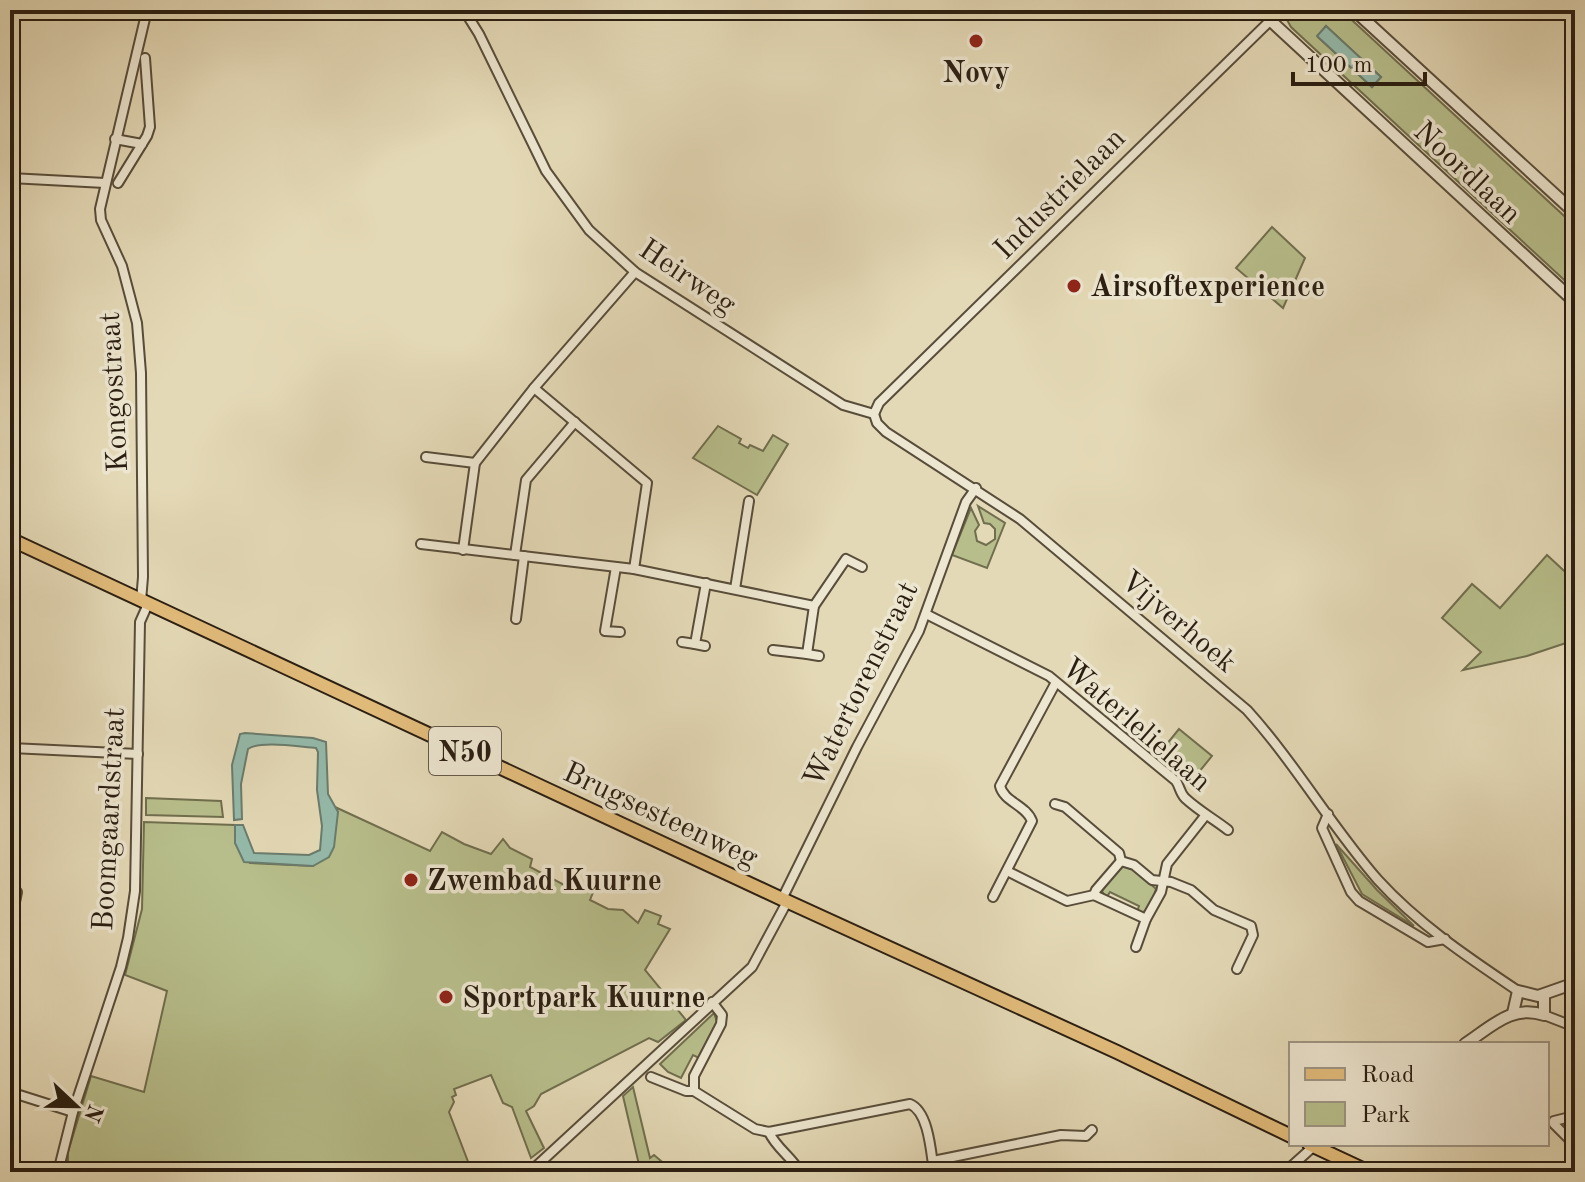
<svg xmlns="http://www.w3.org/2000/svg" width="1585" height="1182" font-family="'Old Standard TT',serif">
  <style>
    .green { fill: #b7be8b; stroke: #706e4e; stroke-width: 2; fill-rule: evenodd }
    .water { fill: #95baab; stroke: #6a7c6d; stroke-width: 2 }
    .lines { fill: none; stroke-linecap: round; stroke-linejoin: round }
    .minor-casing { stroke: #584d3a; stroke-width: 12 }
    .tertiary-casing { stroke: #584d3a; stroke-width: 14 }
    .primary-casing { stroke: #2a1e11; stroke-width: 16 }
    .minor { stroke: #ede6d0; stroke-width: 8 }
    .tertiary { stroke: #ede6d0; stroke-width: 10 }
    .primary { stroke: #e2bc7b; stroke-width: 12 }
    .poi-dot { fill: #8f2418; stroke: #ede6d0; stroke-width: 3 }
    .labels { text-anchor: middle; stroke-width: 7; stroke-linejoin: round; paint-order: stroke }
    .shield { fill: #ede6d0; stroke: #645a4a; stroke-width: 2 }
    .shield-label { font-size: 28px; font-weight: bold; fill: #2a1e11 }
    .poi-label { font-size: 30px; font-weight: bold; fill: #2a1e11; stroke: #ede6d0; text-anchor: start }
    .street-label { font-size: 30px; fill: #2a1e11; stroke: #ede6d0 }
  </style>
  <rect width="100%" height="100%" fill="#e4d9b6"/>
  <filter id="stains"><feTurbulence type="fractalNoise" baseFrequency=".0025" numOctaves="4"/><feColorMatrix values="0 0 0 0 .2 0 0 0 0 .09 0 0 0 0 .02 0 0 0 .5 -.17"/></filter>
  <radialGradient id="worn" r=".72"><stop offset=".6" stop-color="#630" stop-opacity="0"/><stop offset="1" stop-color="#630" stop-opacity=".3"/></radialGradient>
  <!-- green -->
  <g class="green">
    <path d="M1290 10H1341L1575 226V290L1291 27 1287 20ZM1326 26 1381 77 1372 87 1318 37Z"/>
    <path d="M1272 227 1305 258 1283 308 1236 268Z"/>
    <path d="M718 426 741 439 739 443 748 448 750 445 763 451 773 435 788 444 757 495 693 458Z"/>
    <path d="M978 506 1005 523 987 568 952 555 971 508 979 525 975 531 977 541 986 545 995 539V529L990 524 984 523Z"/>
    <path d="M1547 555 1575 581V640L1527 656 1463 670 1481 652 1442 618 1472 584 1500 608Z"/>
    <path d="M1179 729 1212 756 1190 783 1157 756Z"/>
    <path d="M146 798 221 801 223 817 146 815Z"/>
    <path d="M335 807 430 851 442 832 464 844 491 854 503 839 510 848 532 859 530 867 566 886 571 879 594 890 590 900 608 909 623 910 638 923 645 910 661 916 658 924 670 929 645 970 686 1020 658 1042 649 1038 541 1094 534 1106 526 1111 544 1148 531 1158 512 1107 503 1103 491 1075 454 1089 456 1095 452 1097 454 1102 449 1112 472 1172H136L70 1164 68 1162V1152L91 1076 144 1092 167 991 125 975 142 909 144 822 235 825V843L250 863 313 866 338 812Z"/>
    <path d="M1336 844 1377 890 1414 926 1362 894Z"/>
    <path d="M1124 866 1133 868 1156 889 1150 907 1142 913 1137 912 1139 906 1110 892 1106 898 1102 891 1120 867Z"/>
    <path d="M714 1013 717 1022 699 1058 693 1055 681 1078 668 1072 660 1064Z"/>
    <path d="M633 1087 650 1158 654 1155 674 1172H638L640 1169 623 1096Z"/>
  </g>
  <!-- water -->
  <g class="water">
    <path d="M1326 26 1381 77 1372 87 1317 36Z"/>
    <path d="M245 733 313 738 326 742 328 794 338 812 334 847 329 857 313 866 244 862 235 843V825H243L254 853 309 855 320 850 322 826 317 790 318 752 316 748C300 747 260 740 248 749L241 784 242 819 234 820 232 765 240 734Z"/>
  </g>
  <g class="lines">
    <!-- minor casing -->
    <g class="minor-casing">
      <g id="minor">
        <path d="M464 10 479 34 546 171 589 230 635 272 843 405 874 414"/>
        <path d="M115 139 142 144"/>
        <path d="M10 178 105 183"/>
        <path d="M118 183 147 136 150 127 145 58"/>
        <path d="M534 388 647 483 634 569"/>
        <path d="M874 414 877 423 886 432 1020 519 1247 710C1295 763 1331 826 1378 880 1418 924 1469 958 1518 991"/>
        <path d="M874 414 879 403 1281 10"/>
        <path d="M426 457 475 463"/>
        <path d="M421 544 634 569 814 606"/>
        <path d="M463 550 475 463 534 388 635 272"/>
        <path d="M515 555 526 480 575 422"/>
        <path d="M616 567 605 631 620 632"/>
        <path d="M735 589 749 501"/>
        <path d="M141 601 143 577 141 373 137 323 122 266 101 220 100 209 147 10"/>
        <path d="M926 614 1049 676 1176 781C1180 787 1180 793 1185 798 1199 811 1214 819 1228 830"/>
        <path d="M516 619 524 556"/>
        <path d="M682 642 695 644"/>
        <path d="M705 646 695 644 706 583"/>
        <path d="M773 650 807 654 814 606 846 559 862 567"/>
        <path d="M807 654 819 656"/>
        <path d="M11 748 138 754"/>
        <path d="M1055 804 1065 807 1119 853 1121 861 1134 865 1152 880 1171 882 1191 890 1214 910 1251 926 1253 935 1237 969"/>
        <path d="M1328 814 1322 828 1351 892 1359 901 1428 942 1445 939"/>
        <path d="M1007 871 1067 901 1094 895"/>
        <path d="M12 878 15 748"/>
        <path d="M1094 895 1146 919"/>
        <path d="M1094 895 1096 890 1121 861"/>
        <path d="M993 897 1032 821C1026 805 1004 802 1000 786L1055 684"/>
        <path d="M782 899 857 747 919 631 966 502 976 488"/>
        <path d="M10 927 17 892"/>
        <path d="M1136 947 1146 919 1161 892 1167 864 1205 816"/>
        <path d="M1544 1015 1575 1027"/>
        <path d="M651 1077 686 1091H694L755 1129 769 1132 910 1104C929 1112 931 1153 934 1172"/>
        <path d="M694 1091V1076L721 1024 722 1015 712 1002"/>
        <path d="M10 1092 73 1112"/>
        <path d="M1575 1125 1574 1116 1554 1121V1124L1575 1145"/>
        <path d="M769 1132C776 1148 791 1156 800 1172"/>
        <path d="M933 1161 1061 1135 1086 1136 1092 1130"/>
        <path d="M58 1172 73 1112 121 967 128 938 135 891 140 622 148 604"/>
        <path d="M530 1172 752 967 787 902"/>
        <path d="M1285 1172 1314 1146"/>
      </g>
    </g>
    <!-- tertiary casing -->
    <g class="tertiary-casing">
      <g id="tertiary">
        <path d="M1259 10 1575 302"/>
        <path d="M1354 10 1575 213"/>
        <path d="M1513 1013 1518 991 1538 996 1575 983"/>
        <path d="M1465 1044C1491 1027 1512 1004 1544 1015V995"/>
      </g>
    </g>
    <!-- primary casing -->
    <g class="primary-casing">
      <g id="primary">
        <path d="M10 539 782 899 1117 1052 1291 1136"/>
        <path d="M1309 1144 1369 1172"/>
      </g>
    </g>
    <!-- minor -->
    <use href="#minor" class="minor"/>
    <!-- tertiary -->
    <use href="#tertiary" class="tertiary"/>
    <!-- primary -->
    <use href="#primary" class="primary"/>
  </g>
  <!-- markers -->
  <g class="poi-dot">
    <circle cx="976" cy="41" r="8"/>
    <circle cx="1074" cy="286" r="8"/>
    <circle cx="411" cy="880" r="8"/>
    <circle cx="446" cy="997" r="8"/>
  </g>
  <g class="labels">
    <!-- shield labels -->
    <rect class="shield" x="429" y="727" width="72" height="48" rx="6"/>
    <g class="shield-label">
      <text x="465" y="761">N50</text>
    </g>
    <!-- poi labels -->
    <g class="poi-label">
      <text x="976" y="82" text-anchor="middle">Novy</text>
      <text x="1090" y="296">Airsoftexperience</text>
      <text x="427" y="890">Zwembad Kuurne</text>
      <text x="462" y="1007">Sportpark Kuurne</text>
    </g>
    <!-- street labels -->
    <g class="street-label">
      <text transform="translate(1468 172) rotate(43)" y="10">Noordlaan</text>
      <text transform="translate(1059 193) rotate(-45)" y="10">Industrielaan</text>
      <text transform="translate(688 276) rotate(34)" y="10">Heirweg</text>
      <text transform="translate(113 392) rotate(-93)" y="10">Kongostraat</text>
      <text transform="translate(1179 621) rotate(40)" y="10">Vijverhoek</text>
      <text transform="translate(860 684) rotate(-64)" y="10">Watertorenstraat</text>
      <text transform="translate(1137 724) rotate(41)" y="10">Waterlelielaan</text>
      <text transform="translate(661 814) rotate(25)" y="10">Brugsesteenweg</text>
      <text transform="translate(108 819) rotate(-87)" y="10">Boomgaardstraat</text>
    </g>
  </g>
  <!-- margin -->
  <rect width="1585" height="1182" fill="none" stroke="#e4d9b6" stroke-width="40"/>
  <rect x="12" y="12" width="1561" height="1158" fill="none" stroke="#2a1e11" stroke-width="4"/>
  <rect x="20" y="20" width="1545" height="1142" fill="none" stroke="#2a1e11" stroke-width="2"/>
  <!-- legend -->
  <rect x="1289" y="1042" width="260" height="104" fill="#ede6d0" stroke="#9f9684" stroke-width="2"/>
  <rect x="1305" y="1068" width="40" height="12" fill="#e2bc7b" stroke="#9f9684" stroke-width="2"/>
  <text x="1361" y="1082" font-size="24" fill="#2a1e11">Road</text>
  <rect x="1305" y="1102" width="40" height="24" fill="#b7be8b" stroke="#9f9684" stroke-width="2"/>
  <text x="1361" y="1122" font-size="24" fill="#2a1e11">Park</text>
  <!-- north arrow -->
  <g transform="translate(76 1106) rotate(112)" stroke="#ede6d0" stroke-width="6" paint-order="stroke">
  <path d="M0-6L14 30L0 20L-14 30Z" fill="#2a1e11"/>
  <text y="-12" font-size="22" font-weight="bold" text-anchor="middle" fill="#2a1e11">N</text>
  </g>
  <!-- scale -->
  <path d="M1293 72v12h132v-12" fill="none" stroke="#2a1e11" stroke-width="4"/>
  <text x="1305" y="72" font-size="24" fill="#2a1e11" stroke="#ede6d0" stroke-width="6" paint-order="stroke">100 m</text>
  <rect width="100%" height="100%" filter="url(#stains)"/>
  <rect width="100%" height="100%" fill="url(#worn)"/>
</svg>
